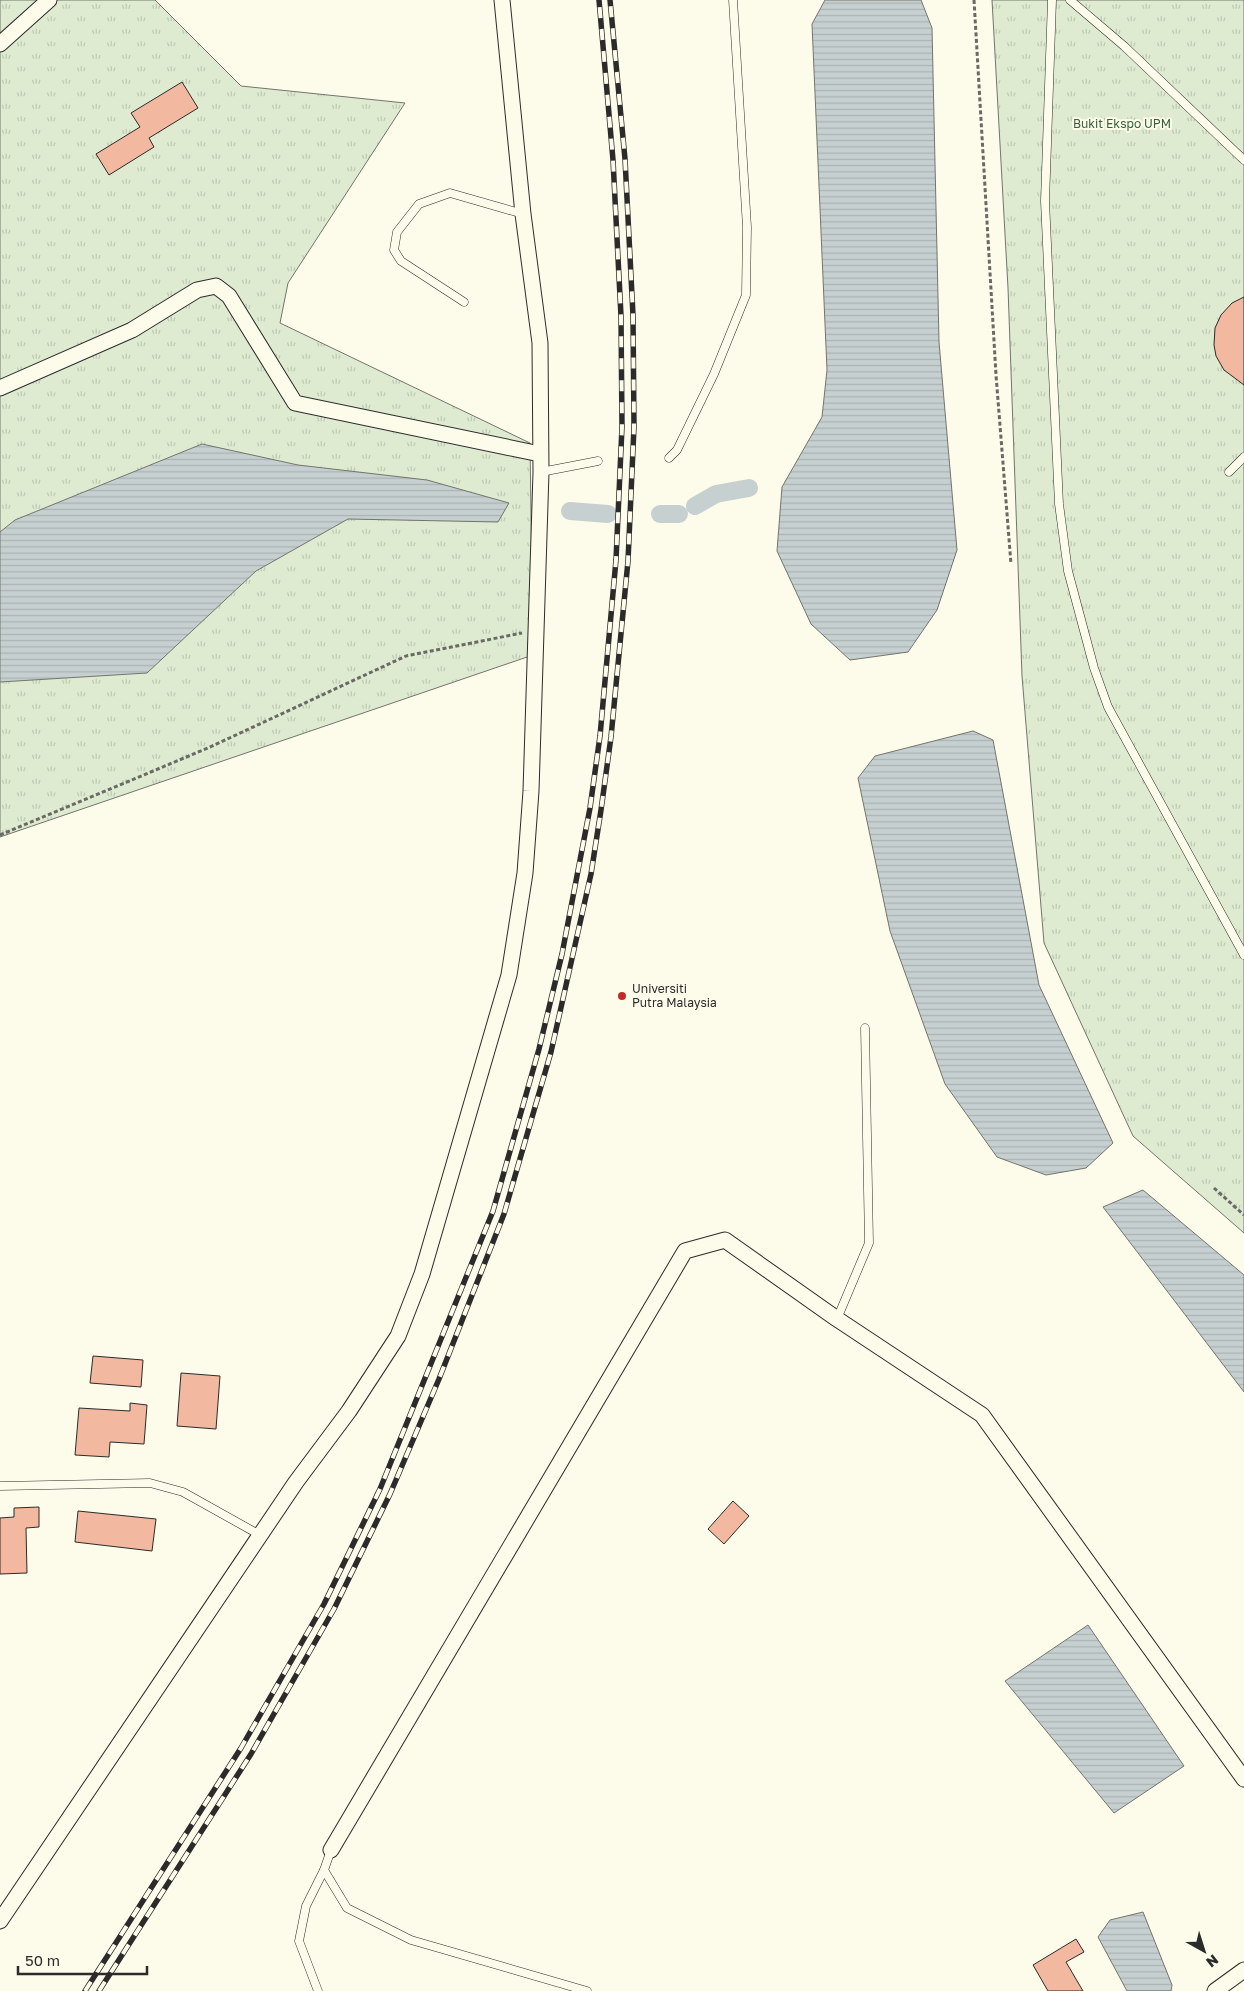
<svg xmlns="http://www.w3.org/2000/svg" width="1244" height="1991" font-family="'Golos Text',sans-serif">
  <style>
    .grass { fill: url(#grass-tufts); stroke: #74746e }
    .water { fill: url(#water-rules); stroke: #74746e }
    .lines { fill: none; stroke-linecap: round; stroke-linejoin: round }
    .canal { stroke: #c7d0d0; stroke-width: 18 }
    .building { fill: #f2b8a0; stroke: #2b2b2b }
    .lane-casing { stroke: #2b2b2b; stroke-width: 9 }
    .street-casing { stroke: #2b2b2b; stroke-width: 17 }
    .path { stroke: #6a6964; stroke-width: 3; stroke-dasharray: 4 2.5; stroke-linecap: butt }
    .lane { stroke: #fdfbea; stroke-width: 8 }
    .street { stroke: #fdfbea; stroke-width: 15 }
    .rail-casing { stroke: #2b2b2b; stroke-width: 5.5 }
    .rail { stroke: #fdfbea; stroke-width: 4; stroke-dasharray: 11; stroke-linecap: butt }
    .poi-dot { fill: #c62828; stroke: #fdfbea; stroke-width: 2 }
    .labels { text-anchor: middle; stroke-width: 4; stroke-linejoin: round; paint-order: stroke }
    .park-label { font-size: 12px; fill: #34623c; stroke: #fdfbea }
    .poi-label { font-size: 12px; fill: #2b2b2b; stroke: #fdfbea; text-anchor: start }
  </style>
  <defs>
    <pattern id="grass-tufts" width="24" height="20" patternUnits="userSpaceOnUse" patternTransform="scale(1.25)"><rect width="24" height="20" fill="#deebd1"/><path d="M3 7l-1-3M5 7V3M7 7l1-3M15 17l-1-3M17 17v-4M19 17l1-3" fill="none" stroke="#bfcab4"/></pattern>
    <pattern id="water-rules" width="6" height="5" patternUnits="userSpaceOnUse" patternTransform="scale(1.25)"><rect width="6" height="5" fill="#c7d0d0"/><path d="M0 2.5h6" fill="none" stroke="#abb3b3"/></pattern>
  </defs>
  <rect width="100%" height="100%" fill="#fdfbea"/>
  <!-- grass -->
  <g class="grass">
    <path d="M0 0H155L241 86 405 103 288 283 280 323 530 443 533 655 0 837Z"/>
    <path d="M992 0H1244V1233L1133 1136 1044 943 1022 676 1008 288Z"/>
  </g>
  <!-- water -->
  <g class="water">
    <path d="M825 0H921L932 28 939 342 957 550 937 610 908 652 850 660 811 624 777 551 782 487 822 417 827 370 812 24Z"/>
    <path d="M202 444 298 465 427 480 509 503 498 522 348 519 256 571 147 673 0 682V532L15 520Z"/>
    <path d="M973 731 993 740 1039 985 1113 1143 1086 1168 1046 1175 997 1157 945 1084 890 931 858 778 875 756Z"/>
    <path d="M1143 1190 1244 1275V1392L1103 1207Z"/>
    <path d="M1088 1625 1184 1766 1114 1813 1005 1681Z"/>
    <path d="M1143 1912 1172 1985 1171 1991H1127L1098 1937 1110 1920Z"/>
  </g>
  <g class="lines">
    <!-- canal -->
    <g class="canal">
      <path d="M695 506 716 494 749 488"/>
      <path d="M570 511 608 514"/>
      <path d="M660 514H679"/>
    </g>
  </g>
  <!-- building -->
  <g class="building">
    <path d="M182 82 198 108 149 138 154 147 109 175 96 154 140 127 131 113Z"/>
    <path d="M1244 297V385L1224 370 1216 356 1214 345 1215 328 1221 315 1232 303Z"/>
    <path d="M93 1356 143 1360 141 1387 90 1383Z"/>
    <path d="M181 1373 220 1376 216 1429 177 1426Z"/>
    <path d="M130 1403 147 1405 144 1444 110 1442 109 1457 75 1455 79 1408 130 1411Z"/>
    <path d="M733 1501 749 1516 724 1544 708 1529Z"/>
    <path d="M39 1507V1527L26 1528 27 1573 0 1574V1518L14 1517V1508Z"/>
    <path d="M78 1511 156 1519 152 1551 75 1542Z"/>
    <path d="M1076 1939 1084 1952 1066 1962 1083 1991H1048L1033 1965Z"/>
  </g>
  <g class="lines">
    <!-- lane casing -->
    <g class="lane-casing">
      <g id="lane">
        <path d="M1052 0 1045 201 1059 504 1068 571 1094 668 1108 707 1244 955"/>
        <path d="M1070 0 1124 46 1244 160"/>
        <path d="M464 302 401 261 394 250 397 232 419 204 450 193 523 214"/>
        <path d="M669 458 677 450 714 374 746 295 747 227 733 0"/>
        <path d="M541 472 598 461"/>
        <path d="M1229 472 1244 457"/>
        <path d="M837 1319 869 1243 865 1028"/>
        <path d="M0 1486 150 1483 183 1492 260 1535"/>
        <path d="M331 1850 324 1870 347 1908 411 1940 587 1991"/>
        <path d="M318 1991 299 1941 306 1906 324 1870"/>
      </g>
    </g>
    <!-- street casing -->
    <g class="street-casing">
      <g id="street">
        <path d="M0 44 49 0"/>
        <path d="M0 388 132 330 197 290 216 286 229 296 295 403 540 454"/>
        <path d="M331 1850 685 1251 725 1240 837 1319 982 1415 1244 1779"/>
        <path d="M0 1921 296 1482 349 1411 398 1336 422 1274 509 975 525 873 531 791 541 472 540 343 523 214 502 0"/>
        <path d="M1215 1991 1244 1970"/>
      </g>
    </g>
    <!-- path -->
    <g class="path">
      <path d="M974 0 996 375 1011 564"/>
      <path d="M0 835 208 748 406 656 522 633"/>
      <path d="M1214 1188 1244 1215"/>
    </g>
    <!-- lane -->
    <use href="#lane" class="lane"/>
    <!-- street -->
    <use href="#street" class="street"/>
    <!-- rail casing -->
    <g class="rail-casing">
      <g id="rail">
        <path d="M85 1991 241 1748 324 1604 380 1489 493 1211 539 1049 562 954 590 808 600 736 616 560 622 427 621 316 613 160 599 0"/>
        <path d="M99 1991 251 1754 334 1609 390 1494 439 1379 504 1214 551 1052 591 874 601 810 611 737 628 561 634 427 633 315 625 159 610 0"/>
      </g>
    </g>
    <!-- rail -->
    <use href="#rail" class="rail"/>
  </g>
  <!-- markers -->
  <circle class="poi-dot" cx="622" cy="996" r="5"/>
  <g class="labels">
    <!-- park labels -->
    <g class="park-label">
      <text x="1122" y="128">Bukit Ekspo UPM</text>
    </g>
    <!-- poi labels -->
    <g class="poi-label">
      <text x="632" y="993">Universiti<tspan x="632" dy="14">Putra Malaysia</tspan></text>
    </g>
  </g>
  <!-- north arrow -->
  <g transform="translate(1204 1951) rotate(141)" stroke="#fdfbea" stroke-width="4" paint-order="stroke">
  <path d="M0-4L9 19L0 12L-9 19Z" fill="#2b2b2b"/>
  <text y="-8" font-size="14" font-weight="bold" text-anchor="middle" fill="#2b2b2b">N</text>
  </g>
  <!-- scale -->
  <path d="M18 1966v8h129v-8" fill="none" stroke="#2b2b2b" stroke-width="2.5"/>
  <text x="25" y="1966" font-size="15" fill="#2b2b2b" stroke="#fdfbea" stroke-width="4" paint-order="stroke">50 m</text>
</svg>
